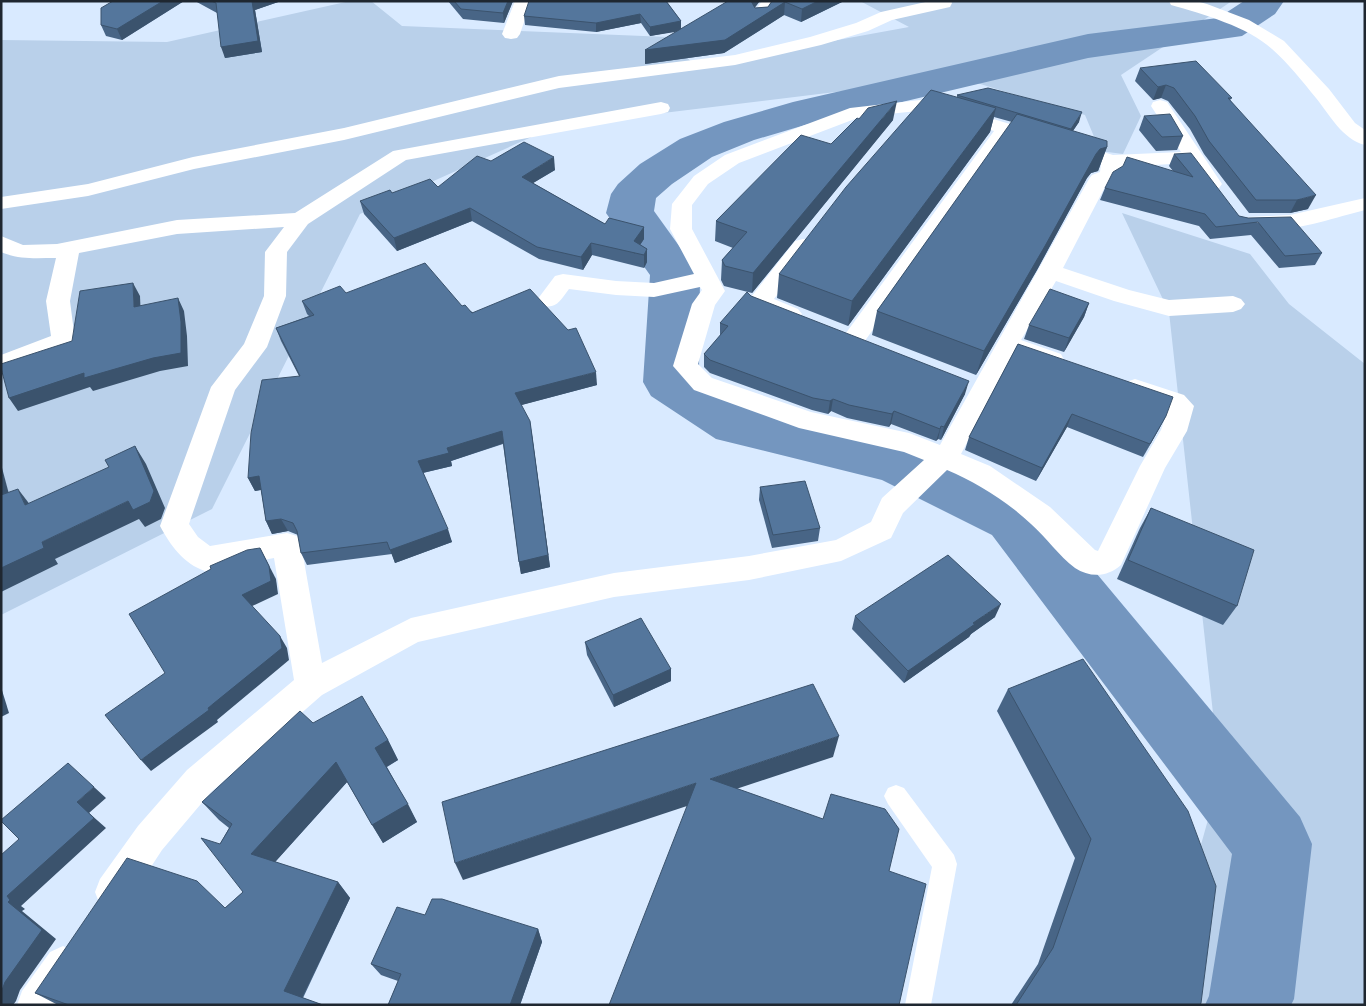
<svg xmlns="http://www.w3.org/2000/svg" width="1366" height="1006" font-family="'PT Serif',serif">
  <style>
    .green { fill: #b9d0ea }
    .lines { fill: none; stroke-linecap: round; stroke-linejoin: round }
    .river { fill: #7496bf; fill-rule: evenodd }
    .service { fill: #fff; fill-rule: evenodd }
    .minor { fill: #fff; fill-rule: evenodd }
    .wall { fill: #486586 }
    .shaded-wall { fill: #3b536d }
    .building { fill: #54769c; stroke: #3b536d }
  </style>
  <rect width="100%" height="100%" fill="#d9eaff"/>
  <!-- green -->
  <g class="green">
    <path d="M350 1H371L402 26 668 37 695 66 909 27 860 1H1232L1121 75 1141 116 1123 154 1100 151 1085 115 1028 99 958 77 556 126 360 214 212 509 1 615V40L167 42Z"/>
    <path d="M1122 213 1250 254 1289 304 1365 364V1005H1156L1220 777 1169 312Z"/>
  </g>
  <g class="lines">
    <!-- river -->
    <path class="river" d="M1244 1H1284L1275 14 1242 36 1088 58 805 125 754 140 712 157 672 184 656 198 654 211 700 275 699 373 752 407 897 439 918 445 1036 501 1300 817 1312 844 1294 999 1291 1005H1205L1209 996 1232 854 992 535 882 480 716 439 651 396 643 382 650 275 606 213 611 194 618 184 640 164 680 139 724 122 793 102 1088 34 1218 18Z"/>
    <!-- service -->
    <path class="service" d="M896 785 904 788 954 855 957 864 931 1005H905L932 867 888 804 884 796 888 788Z"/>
    <!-- minor -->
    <g class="minor">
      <path d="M515 1H531L520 34 517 38 511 39 505 38 502 34Z"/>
      <path d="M762 1H779L766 19H754L752 15Z"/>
      <path d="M930 1H951L952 3 950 7 892 20 868 31 821 45 735 65 559 88 344 140 194 169 88 196 1 209V197L88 184 193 157 344 128 559 76 735 55 810 37 856 23 881 12Z"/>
      <path d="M1169 1H1196L1207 4 1249 20 1284 41 1329 89 1355 123 1365 130V145C1342 139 1330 115 1316 98 1303 82 1288 63 1272 49 1248 27 1203 14 1171 5Z"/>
      <path d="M920 100 927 102 929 106 927 110 860 117 739 163 708 184 692 205V229L725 291 715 305 698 364 712 378 811 412 909 433 940 445 1089 179 1092 175 1100 172 1101 164 1010 136 862 345 854 347 846 345 842 339 846 333 994 131 950 118 947 114 950 110 957 108 1113 155 1181 152 1151 106 1153 102 1160 100 1167 102 1222 184 1219 188 1212 190 1205 188 1188 163 1121 167C1120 177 1117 179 1107 183L1063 268 1129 290 1169 300 1233 296 1241 299 1245 304 1241 309 1233 312 1169 316 1114 301 1056 281 1021 340 1061 354 1064 360 1061 366 1052 368 1013 355 961 454 990 466 1050 507 1095 550 1098 551 1140 466 1161 430 1168 409 1126 394 1123 388 1126 382 1135 379 1184 395 1194 406 1187 431 1165 468 1121 565C1108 577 1090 578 1075 568 1059 556 1046 537 1031 524 1008 502 976 482 947 470L903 513 891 538 841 561 749 580 614 597 418 642 322 695 211 792 162 850 126 905 113 910 100 905 95 892 100 879 138 826 187 770 294 680 274 558 205 571C184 564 170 545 160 526L211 387 244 344 264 296 265 252 284 227 177 234 79 253 70 301 75 340 71 346 1 372V355L51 336 46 301 56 258C36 258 20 260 1 252V236L23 245 57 244 177 220 295 213 393 151 661 102 668 104 670 108 668 112 661 114 406 160 308 224 287 252 286 296 267 347 235 390 189 524 198 537 210 546 287 533 297 536 301 544 322 663 411 618 614 573 749 556 836 540 871 522 882 498 924 460 904 452 799 428 694 390 673 366 692 304 702 290 700 287 654 297 616 295 569 289C560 301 556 310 541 305L537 300 555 276 563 274 616 281 654 283 694 274 670 229 672 204 694 176 725 155 850 108Z"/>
      <path d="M1365 198V210C1329 219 1285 236 1248 227L1245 222 1248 217 1290 215Z"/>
      <path d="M803 239 811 241 814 246 774 299 798 309 802 314 798 319 790 322 751 307 747 302 751 297 795 241Z"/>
      <path d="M63 946 76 952 82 965 76 978 59 1005H17L22 991 50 952Z"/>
    </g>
  </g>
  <!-- wall -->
  <g class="wall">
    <path d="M113 1H184L122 40 106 36 101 25Z"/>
    <path d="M195 1H281L255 10 262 52 225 58 217 13Z"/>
    <path d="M448 1H513L504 23 463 19Z"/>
    <path d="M666 1 681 21V29L755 8 768 7 772 1H844L801 22 784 15 724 53 645 64 677 31 650 36 641 23 596 32 525 25 524 16Z"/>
    <path d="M1140 68 1232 98 1230 100 1308 209 1290 213H1249L1204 154 1190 129 1168 101 1161 98 1153 100 1135 81Z"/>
    <path d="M957 95 1079 122 1073 131 1107 147 1098 171 1091 173 1087 178 1037 270 976 375 872 335 877 311 1012 122 994 117 990 132 848 326 777 298 779 274 957 97Z"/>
    <path d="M1144 116 1183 136 1177 150 1156 151 1139 130Z"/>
    <path d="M859 119 893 120 752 293 724 286 721 280 722 260 733 248 715 241 716 221 831 144Z"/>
    <path d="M1174 154 1239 216 1248 218 1322 253 1315 265 1279 268 1251 235 1210 239 1199 226 1100 200 1105 188 1123 166 1173 171 1169 166Z"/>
    <path d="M491 161 555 170 533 183 605 224 644 227V239L640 245 647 249V262L644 268 592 255 583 270 539 259 472 221 397 251 364 214 360 201 392 193 438 187Z"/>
    <path d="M346 293 462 306 597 385 521 405 532 434 550 567 521 574 519 562 503 444 451 461 452 466 423 473 452 542 395 563 392 554 307 565 301 553 298 535 288 531 272 534 266 521 261 490 255 491 248 478 299 376 281 341 276 328 309 316 307 314 302 301Z"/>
    <path d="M751 296 965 394 941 440 938 439 936 441 891 424 889 427 847 418 831 411 828 414 812 410 710 373 704 367V354L720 336V323Z"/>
    <path d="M1089 303 1084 317 1064 352 1024 339 1029 325Z"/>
    <path d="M1018 344 1166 416 1143 457 1067 427 1036 481 965 450 969 437Z"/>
    <path d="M760 487 820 528 818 541 772 548 759 500Z"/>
    <path d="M1151 508 1237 606 1223 625 1117 579 1140 528Z"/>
    <path d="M855 616 995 617 971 634 969 637 904 683 852 629Z"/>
    <path d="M585 642 671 669V681L614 707 587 655Z"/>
    <path d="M1008 689 1200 1005H1011L1038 964 1075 858 997 711Z"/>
    <path d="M313 723 388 740 398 760 387 767 417 822 383 843 347 782 275 862 338 882 350 898 303 998 323 1005H58L35 993 225 908 243 892 220 844 229 828 219 820 202 802Z"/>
    <path d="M425 915 538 929 542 942 520 1005H388L398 981 381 975 371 964Z"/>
  </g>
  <!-- shaded-wall -->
  <g class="shaded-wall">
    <path d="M163 1H184L122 40 117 29Z"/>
    <path d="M252 1H281L255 10 262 52 225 58 221 47Z"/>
    <path d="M508 1H513L504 23 503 13Z"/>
    <path d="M751 1H760L750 14Z"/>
    <path d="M818 1H844L801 22 802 9Z"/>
    <path d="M785 2 784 15 724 53 645 64V50Z"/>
    <path d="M640 14 641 23 596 32V23Z"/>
    <path d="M681 21V31L650 36V27Z"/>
    <path d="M1166 85 1161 98 1153 100 1158 87Z"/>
    <path d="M897 101 893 120 752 293 753 273Z"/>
    <path d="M996 108 990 132 848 326 852 301Z"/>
    <path d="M1082 112 1079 122 1067 139 1071 129Z"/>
    <path d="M1107 147 1098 171 1091 173 1087 178 1037 270 976 375 984 351 1096 154 1100 149Z"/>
    <path d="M554 157 555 170 523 189 522 177Z"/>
    <path d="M1316 195 1308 209 1290 213 1297 200Z"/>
    <path d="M470 208 472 221 397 251 394 238Z"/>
    <path d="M644 227V239L634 254V241Z"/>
    <path d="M591 243 592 255 583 270 581 257Z"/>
    <path d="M647 249V262L644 268V255Z"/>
    <path d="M133 283 140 296 141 320 134 307Z"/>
    <path d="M178 298 184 311 187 336 188 366 160 371 93 391 90 387 18 411 9 398Z"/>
    <path d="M1089 303 1084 317 1064 352 1069 338Z"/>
    <path d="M596 372 597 385 518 406 515 393Z"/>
    <path d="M969 381 965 394 941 440 944 427Z"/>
    <path d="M833 399 831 411 828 414 830 401Z"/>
    <path d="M894 411 891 424 889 427 892 414Z"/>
    <path d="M1072 414 1067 427 1036 481 1042 468Z"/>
    <path d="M1166 416 1159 429 1143 457 1150 444Z"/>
    <path d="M530 421 550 567 521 574 519 562Z"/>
    <path d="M941 426 938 439 936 441Z"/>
    <path d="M502 431 504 443 451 461 452 466 422 473 418 461 447 448Z"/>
    <path d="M135 446 146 464 165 508 161 519 145 527 139 519 55 559 58 564 1 592V568L42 542 128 501Z"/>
    <path d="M1 464 14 513 1 497Z"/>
    <path d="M259 476 265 489 255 491 248 478Z"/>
    <path d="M18 489 31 506 25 505Z"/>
    <path d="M281 519 288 531 272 534 266 521Z"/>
    <path d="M448 529 452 542 395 563 390 550Z"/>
    <path d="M260 548 276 579 278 594 250 607 242 595Z"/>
    <path d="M1001 604 995 617 971 634 969 637 904 683 908 671 973 623Z"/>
    <path d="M280 636 287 648 289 660 217 720 218 722 151 771 141 760 208 708Z"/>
    <path d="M671 669V681L614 707 613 695Z"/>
    <path d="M1 687 9 713 1 717Z"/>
    <path d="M839 736 833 757 709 798 710 779Z"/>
    <path d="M388 740 398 760 386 767 375 748Z"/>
    <path d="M336 762 348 781 267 871 251 854Z"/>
    <path d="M696 783V803L463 880 455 863Z"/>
    <path d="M94 787 106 798 89 813 106 828 21 906 25 909 22 911 56 939 20 990 16 1001 13 1005H1V993L8 902 7 896 77 802Z"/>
    <path d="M408 804 417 822 383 843 372 825Z"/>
    <path d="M338 882 350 898 299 1004 284 991Z"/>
    <path d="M538 929 542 942 520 1005H510Z"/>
  </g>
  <!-- building -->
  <g class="building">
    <path d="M113 1H163L117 29 101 25V8Z"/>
    <path d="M211 1H252L258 41 221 47 216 3Z"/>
    <path d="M454 1H508L503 13 461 9Z"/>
    <path d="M529 1H666L681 21 650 27 640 14 596 23 524 16Z"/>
    <path d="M728 1H751L755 8 768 7 772 1H818L802 9 785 2 725 40 645 50Z"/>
    <path d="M1196 61 1232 98H1228L1316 195 1297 200H1256L1209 141 1195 116 1174 88 1166 85 1158 87 1140 68Z"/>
    <path d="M988 88 1082 112 1071 129 957 95Z"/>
    <path d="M931 90 996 108 852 301 779 274 846 187Z"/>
    <path d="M897 101 753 273 725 266 722 260 747 232 716 221 801 135 831 144 857 118 859 119 868 108Z"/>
    <path d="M1017 114 1107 141V147L1100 149 1096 154 1045 246 984 351 877 311Z"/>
    <path d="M1170 114 1183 136 1162 137 1144 116Z"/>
    <path d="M524 142 554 157 522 177 605 224 609 218 644 227 634 241 647 249 644 255 591 243 581 257 537 247 470 208 394 238 360 201 390 190 392 193 430 179 438 187 477 156 491 161Z"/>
    <path d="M1191 153 1239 216 1248 218 1291 217 1322 253 1285 256 1258 222 1216 227 1205 214 1105 188 1113 172 1123 166 1127 157 1193 177 1174 154Z"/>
    <path d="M425 263 462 306 465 305 472 313 530 289 568 330 576 328 596 372 515 393 530 421 548 555 519 562 502 431 447 448 449 453 418 461 448 529 390 550 387 542 301 553 297 531 293 523 281 519 266 521 259 476 248 478 251 433 262 380 300 376 276 328 314 315 302 301 340 286 346 293Z"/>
    <path d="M133 283 134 307 178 298 181 322V353L153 358 84 378V373L9 398 1 368V364L72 341 80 291Z"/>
    <path d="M1050 289 1089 303 1069 338 1029 325Z"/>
    <path d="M747 292 751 296 969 381 944 427 941 426 940 429 894 411 892 414 849 405 833 399 830 401 813 398 710 360 704 354 728 326 720 323Z"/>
    <path d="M1018 344 1173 397 1166 416 1150 444 1072 414 1042 468 969 437Z"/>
    <path d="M135 446 154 491 150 502 133 510 128 501 42 542 44 548 1 568V495L18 489 25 505 109 467 105 460Z"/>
    <path d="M805 481 820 528 773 535 760 487Z"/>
    <path d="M1151 508 1254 550 1237 606 1128 560Z"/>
    <path d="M260 548 269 566 271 581 242 595 280 636 282 648 208 708 209 710 141 760 105 715 165 673 129 614 211 569 210 566 247 550Z"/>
    <path d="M948 555 1001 604 973 623 975 624 908 671 855 616Z"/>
    <path d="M641 618 671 669 613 695 585 642Z"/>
    <path d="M1083 659 1188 811 1216 886 1201 1003 1200 1005H1016L1053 948 1091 839 1008 689Z"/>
    <path d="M813 684 839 736 710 779 823 819 831 794 885 809 899 829 889 871 926 884 899 1005H609L696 783 455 863 442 802Z"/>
    <path d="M362 696 388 740 375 748 408 804 372 825 336 762 251 854 338 882 284 991 323 1005H69L35 993 127 858 197 881 225 908 243 892 201 838 220 844 232 824 202 802 300 711 313 723Z"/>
    <path d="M68 763 94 787 77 802 94 818 7 896 10 900 8 902 42 930 5 982 1 993V855L19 839 1 821V820Z"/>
    <path d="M432 899H442L538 929 510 1005H388L401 974 371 964 397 907 425 915Z"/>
  </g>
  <!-- border -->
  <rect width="1366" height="1006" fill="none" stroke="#1f2730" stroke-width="5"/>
</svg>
